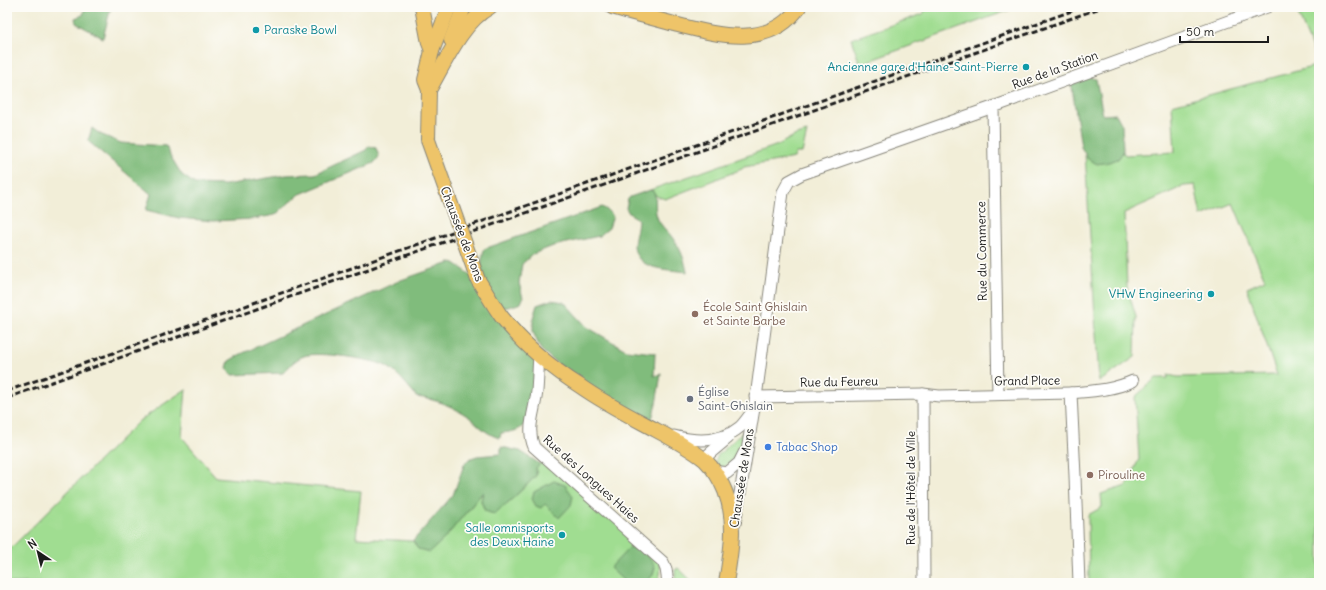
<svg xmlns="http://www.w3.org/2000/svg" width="1326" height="590" font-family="Delius,sans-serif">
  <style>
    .green { fill: #a0dd91; stroke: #5e7c56 }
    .forest { fill: #80bc7b; stroke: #4e6c4c }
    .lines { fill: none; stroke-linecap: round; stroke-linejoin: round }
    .minor-casing { stroke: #87857a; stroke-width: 13 }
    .major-casing { stroke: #87857a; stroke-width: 16 }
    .minor { stroke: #fff; stroke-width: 11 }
    .major { stroke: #eec469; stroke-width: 14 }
    .rail { stroke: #1c1c1c; stroke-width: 3; stroke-dasharray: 6 3; stroke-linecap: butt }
    .major-bridge-casing { stroke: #87857a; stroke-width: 16; stroke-linecap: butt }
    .major-bridge { stroke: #eec469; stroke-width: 14 }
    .culture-dot { fill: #0f9aa8; stroke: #fdfcf7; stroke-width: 1.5 }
    .education-dot { fill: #8d6e63; stroke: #fdfcf7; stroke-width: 1.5 }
    .worship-dot { fill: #6b7280; stroke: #fdfcf7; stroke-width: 1.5 }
    .shop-dot { fill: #3f7fe0; stroke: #fdfcf7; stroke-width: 1.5 }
    .labels { text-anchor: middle; stroke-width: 3.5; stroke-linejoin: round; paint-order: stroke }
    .culture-label { font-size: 12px; fill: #0d838f; stroke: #fdfcf7; text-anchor: end }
    .street-label { font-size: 12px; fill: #1c1c1c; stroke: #fdfcf7 }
    .education-label { font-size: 12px; fill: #785e54; stroke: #fdfcf7; text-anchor: start }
    .worship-label { font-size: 12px; fill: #5b616d; stroke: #fdfcf7; text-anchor: start }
    .shop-label { font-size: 12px; fill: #366cbe; stroke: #fdfcf7; text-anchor: start }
  </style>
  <rect width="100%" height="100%" fill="#fdfcf7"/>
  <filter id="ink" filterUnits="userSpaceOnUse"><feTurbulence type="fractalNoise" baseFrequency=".025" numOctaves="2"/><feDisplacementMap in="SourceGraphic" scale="8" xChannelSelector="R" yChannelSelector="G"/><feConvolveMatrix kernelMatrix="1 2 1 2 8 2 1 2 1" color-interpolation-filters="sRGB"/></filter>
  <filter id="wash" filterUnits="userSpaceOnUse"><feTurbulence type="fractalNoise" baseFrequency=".012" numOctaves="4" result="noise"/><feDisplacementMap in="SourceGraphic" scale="16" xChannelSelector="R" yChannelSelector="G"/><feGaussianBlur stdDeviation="0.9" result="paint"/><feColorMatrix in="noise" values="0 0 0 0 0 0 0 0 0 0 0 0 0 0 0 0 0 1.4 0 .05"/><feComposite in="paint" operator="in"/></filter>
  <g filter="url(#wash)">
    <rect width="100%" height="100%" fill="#f2eed8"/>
    <!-- green -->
    <g class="green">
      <path d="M927 7H959L973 10 975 7H1018L860 64 851 39 923 14Z"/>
      <path d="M1300 7H1319V583H1089L1088 515 1102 507 1101 494 1126 486 1139 459 1135 397 1156 378H1168V375L1178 377 1277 375 1247 288 1265 280 1233 203 1201 216 1195 185 1184 186 1124 213 1127 287 1136 317 1135 357 1099 382 1085 154 1088 159H1118L1123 152 1125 155 1175 152 1172 105 1319 65 1296 9Z"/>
      <path d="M807 132 802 153H796L794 158 744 167 742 169 737 171 665 199 656 196 654 192 650 190 778 145 794 136Z"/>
      <path d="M186 389 182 437 216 477 361 491 356 538 413 541 418 549 444 539 484 491 481 501 485 511 494 514 511 500 536 476V468L546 458 659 559C661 569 662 575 656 583H7V549L9 550 139 421Z"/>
      <path d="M744 431C743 436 743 443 741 447 738 455 729 465 721 468L718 465 715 461 718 455Z"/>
      <path d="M678 568 694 583H675V570Z"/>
    </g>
    <!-- forest -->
    <g class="forest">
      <path d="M85 7H111L103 38 76 23 75 18 83 15Z"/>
      <path d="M1089 77 1096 79 1103 115 1116 114 1122 125 1123 152 1118 159 1109 162 1097 164 1088 159 1081 147 1072 87 1071 85Z"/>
      <path d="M92 128 100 134 121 143 166 146 171 157 182 175 195 184 225 185 286 175 315 174 366 150 369 146 376 148 379 157 374 163 298 195 275 215 253 219 213 221 179 218 146 210 151 194 88 141Z"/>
      <path d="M650 190 654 192C657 200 654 209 657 217 660 226 669 232 674 240 681 249 685 261 687 272 668 269 636 271 634 246 634 240 638 227 638 219L629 213 626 208 628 199 630 197Z"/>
      <path d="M602 207 607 210 613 216 609 228 599 236 553 246 533 254 522 264 519 283 523 298 521 303 509 307 496 309 539 356 527 421C521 431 512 432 501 433L500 438C487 435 479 425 469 417 452 406 436 399 416 397L414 393C406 384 397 372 386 366 373 359 316 351 304 356 295 359 289 367 283 373L232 375 227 368 229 361 239 355 401 280 453 262 478 280 484 249Z"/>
      <path d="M551 300 564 302 587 327 626 350 655 353 654 376 661 374 656 404 650 426 598 398 541 350 533 332V318L537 305Z"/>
      <path d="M501 447 520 451 540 464 536 468V476L511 500 494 514 485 511 481 501 483 492 444 539 430 552 418 549 413 541 453 495 464 465 469 459 477 456 501 454Z"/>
      <path d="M554 481 565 485 573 496 571 505 559 518 545 504 541 508 536 506 532 499 534 492Z"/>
      <path d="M629 548H639L652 561 655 567 653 574 647 583H621L623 580 610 568Z"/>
    </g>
  </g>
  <g filter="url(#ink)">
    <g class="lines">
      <!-- minor casing -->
      <g class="minor-casing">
        <g id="minor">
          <path d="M993 107 998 394"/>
          <path d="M539 356C538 368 538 380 537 391 535 411 526 428 534 447L663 562 666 569 668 583"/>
          <path d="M1071 393C1092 391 1113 390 1133 381"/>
          <path d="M923 394 924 583"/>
          <path d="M755 397 923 394 939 396 1071 393 1075 476 1079 583"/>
          <path d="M674 436C697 442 721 443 740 427 745 422 748 417 752 412"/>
          <path d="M706 461 709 454 728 438"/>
          <path d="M713 471 727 473 739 463 744 453"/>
          <path d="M735 524 757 390 783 192 789 181 802 174 993 107 1267 7"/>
        </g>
      </g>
      <!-- major casing -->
      <g class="major-casing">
        <g id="major">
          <path d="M422 7 429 43 432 51"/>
          <path d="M612 7C632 13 653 18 674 24 717 35 769 50 799 7"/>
          <path d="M451 40 464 7"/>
          <path d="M429 90C445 63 462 22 490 7"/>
          <path d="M428 140 429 90 425 80 432 51 449 7"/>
          <path d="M478 280C486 292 493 305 501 316 523 344 550 367 580 386 604 403 630 416 656 430 673 439 690 448 705 460 713 468 721 481 725 491 737 522 731 551 726 583"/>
        </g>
      </g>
      <!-- minor -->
      <use href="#minor" class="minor"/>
      <!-- major -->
      <use href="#major" class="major"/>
      <!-- rail -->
      <g class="rail">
        <path d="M7 391 1083 7"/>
        <path d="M7 398 1103 7"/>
      </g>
      <!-- major-bridge casing -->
      <g class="major-bridge-casing">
        <path id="major-bridge" d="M428 140 478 280"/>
      </g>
      <!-- major-bridge -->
      <use href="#major-bridge" class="major-bridge"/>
    </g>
  </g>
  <!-- markers -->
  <g class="culture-dot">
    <circle cx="256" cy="30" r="4"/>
    <circle cx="1026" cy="67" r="4"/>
    <circle cx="1211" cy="294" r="4"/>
    <circle cx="562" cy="535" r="4"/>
  </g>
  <g class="education-dot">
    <circle cx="695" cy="314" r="4"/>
    <circle cx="1090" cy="475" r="4"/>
  </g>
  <circle class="worship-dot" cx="690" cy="399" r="4"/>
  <circle class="shop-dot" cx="768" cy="447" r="4"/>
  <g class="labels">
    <!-- culture labels -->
    <g class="culture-label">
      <text x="264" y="34" text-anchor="start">Paraske Bowl</text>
      <text x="1018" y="71">Ancienne gare d'Haine-Saint-Pierre</text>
      <text x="1203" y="298">VHW Engineering</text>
      <text x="554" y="532">Salle omnisports<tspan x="554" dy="14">des Deux Haine</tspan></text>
    </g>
    <!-- street labels -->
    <g class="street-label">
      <text transform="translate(1055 70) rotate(-20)" y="4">Rue de la Station</text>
      <text transform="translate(462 234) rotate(69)" y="4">Chaussée de Mons</text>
      <text transform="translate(982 251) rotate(-91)" y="4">Rue du Commerce</text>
      <text transform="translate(1027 381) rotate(-1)" y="4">Grand Place</text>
      <text transform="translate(839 382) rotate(-1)" y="4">Rue du Feureu</text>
      <text transform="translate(742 478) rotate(-81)" y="4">Chaussée de Mons</text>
      <text transform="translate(591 479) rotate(42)" y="4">Rue des Longues Haies</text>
      <text transform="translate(911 488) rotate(-90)" y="4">Rue de l'Hôtel de Ville</text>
    </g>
    <!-- education labels -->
    <g class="education-label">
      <text x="703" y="311">École Saint Ghislain<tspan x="703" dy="14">et Sainte Barbe</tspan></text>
      <text x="1098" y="479">Pirouline</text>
    </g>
    <!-- worship labels -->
    <g class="worship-label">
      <text x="698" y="396">Église<tspan x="698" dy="14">Saint-Ghislain</tspan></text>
    </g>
    <!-- shop labels -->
    <g class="shop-label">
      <text x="776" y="451">Tabac Shop</text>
    </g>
  </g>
  <!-- margin -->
  <rect width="1326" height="590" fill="none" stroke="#fdfcf7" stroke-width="24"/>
  <!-- north arrow -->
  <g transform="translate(38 552) rotate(325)" stroke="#fdfcf7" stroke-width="3" paint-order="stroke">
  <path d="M0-3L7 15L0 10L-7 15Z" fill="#1c1c1c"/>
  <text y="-6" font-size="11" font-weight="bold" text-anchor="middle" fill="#1c1c1c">N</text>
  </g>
  <!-- scale -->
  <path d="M1180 36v6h88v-6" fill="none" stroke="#1c1c1c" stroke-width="2"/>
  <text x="1186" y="36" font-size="12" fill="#1c1c1c" stroke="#fdfcf7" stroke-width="3" paint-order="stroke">50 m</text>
</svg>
